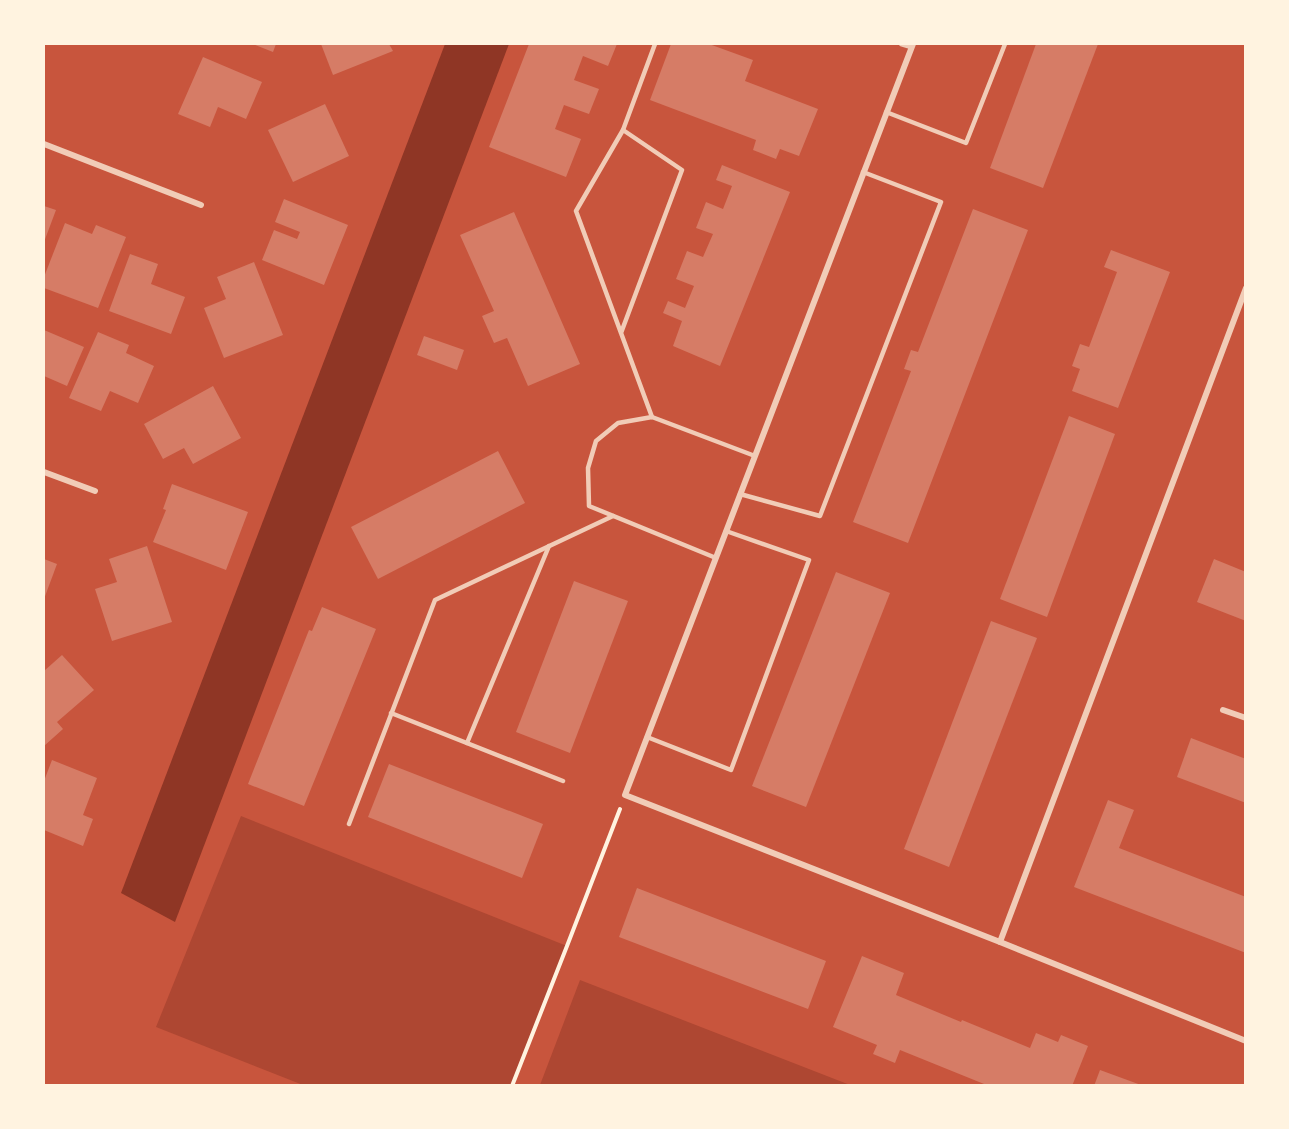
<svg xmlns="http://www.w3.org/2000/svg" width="1289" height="1129" font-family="Lato,sans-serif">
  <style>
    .green { fill: #ae4732 }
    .water { fill: #8f3625 }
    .building { fill: #d67c66 }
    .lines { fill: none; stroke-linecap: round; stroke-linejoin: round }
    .path { stroke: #fff3e0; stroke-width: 4 }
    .service { stroke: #f1ccb7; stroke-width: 4.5 }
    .minor { stroke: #f1ccb7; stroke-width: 6 }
  </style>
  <rect width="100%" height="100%" fill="#c8553d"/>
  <!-- green -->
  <g class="green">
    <path d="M241 816 567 946 512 1085H303L156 1027Z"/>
    <path d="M580 980 850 1085H540Z"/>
  </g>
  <!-- water -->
  <path class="water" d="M445 44H509L175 922 121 893Z"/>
  <!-- building -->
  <g class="building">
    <path d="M253 44H276L273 52Z"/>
    <path d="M321 44H389L393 51 333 75Z"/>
    <path d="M529 44H617L608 66 583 56 574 80 599 89 589 114 564 105 555 129 581 139 566 177 489 147Z"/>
    <path d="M671 44H709L753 60 745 81 818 109 799 156 780 149 776 159 753 150 756 140 650 100Z"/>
    <path d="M1036 44H1098L1043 188 990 168Z"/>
    <path d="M203 57 262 82 246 119 218 107 210 127 178 114Z"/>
    <path d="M325 104 349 156 293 182 268 130Z"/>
    <path d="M722 165 790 192 720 366 673 346 682 321 663 313 668 301 685 308 694 286 676 279 687 251 703 257 713 234 696 228 706 202 723 209 732 186 716 180Z"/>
    <path d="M284 199 348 225 324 285 262 260 274 230 297 239 300 232 275 222Z"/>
    <path d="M44 206 56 210 44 242Z"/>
    <path d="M973 209 1028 230 908 543 853 522 911 371 904 369 911 350 918 352Z"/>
    <path d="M514 212 580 364 528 386 507 338 494 343 482 316 494 311 460 235Z"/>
    <path d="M65 223 92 234 96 225 126 237 98 308 44 288V277Z"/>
    <path d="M1111 250 1170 272 1118 408 1072 391 1080 369 1072 366 1080 344 1089 347 1117 272 1104 267Z"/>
    <path d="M130 254 158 264 151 284 185 297 171 334 109 311Z"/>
    <path d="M254 262 283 335 224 358 204 308 226 299 217 277Z"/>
    <path d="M44 330 84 347 67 386 44 376Z"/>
    <path d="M98 332 129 345 126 353 154 366 138 403 110 391 101 411 69 398Z"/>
    <path d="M424 336 464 350 457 370 417 355Z"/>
    <path d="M213 386 241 438 193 464 184 448 163 459 144 424Z"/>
    <path d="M1069 416 1115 434 1047 617 1000 599Z"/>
    <path d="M498 451 525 503 378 579 351 527Z"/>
    <path d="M172 484 248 512 226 570 153 542 166 510 163 509Z"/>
    <path d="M147 546 172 622 112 641 95 589 117 582 109 559Z"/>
    <path d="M44 559 57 564 44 599Z"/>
    <path d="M1214 559 1246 572V621L1197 602Z"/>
    <path d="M836 572 890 593 806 807 752 786Z"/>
    <path d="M574 581 628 601 570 753 516 732Z"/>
    <path d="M322 607 376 629 304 806 248 784 309 630 312 631Z"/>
    <path d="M991 621 1037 638 949 867 904 849Z"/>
    <path d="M62 655 94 690 57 722 63 729 44 746V671Z"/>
    <path d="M1191 738 1246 759V803L1177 777Z"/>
    <path d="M52 760 97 778 83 815 93 819 83 846 44 830V781Z"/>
    <path d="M389 764 543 824 522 878 368 817Z"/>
    <path d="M1108 800 1134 810 1119 848 1246 897V953L1074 887Z"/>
    <path d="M637 888 826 961 808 1009 619 937Z"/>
    <path d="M862 956 904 973 896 995 961 1022 962 1020 1030 1048 1036 1033 1058 1042 1061 1035 1088 1046 1072 1086H989L900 1050 895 1063 873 1054 877 1045 833 1027Z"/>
    <path d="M1100 1070 1141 1085V1086H1094Z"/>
  </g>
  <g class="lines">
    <!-- path -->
    <path class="path" d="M512 1086 567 946 620 809"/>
    <!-- service -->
    <g class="service">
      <path d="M901 44 911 47"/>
      <path d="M886 112 966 143 1005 44"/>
      <path d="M623 130 655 44"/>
      <path d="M621 333 682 170 623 130 576 211 652 417"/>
      <path d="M740 494 820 516 941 202 863 172"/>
      <path d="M716 558 589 506 588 468 596 441 618 423 652 417 755 456"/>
      <path d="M391 713 563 781"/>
      <path d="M647 737 731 770 809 560 726 531"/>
      <path d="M467 743 549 546"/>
      <path d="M349 824 435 600 613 516"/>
    </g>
    <!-- minor -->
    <g class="minor">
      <path d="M913 44 625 795 1000 942 1246 1041"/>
      <path d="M44 144 201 205"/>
      <path d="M44 472 95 491"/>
      <path d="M1223 710 1246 718"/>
      <path d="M1000 942 1246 288"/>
    </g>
  </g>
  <!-- border -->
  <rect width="1289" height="1129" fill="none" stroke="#fff3e0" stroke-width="90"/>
</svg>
